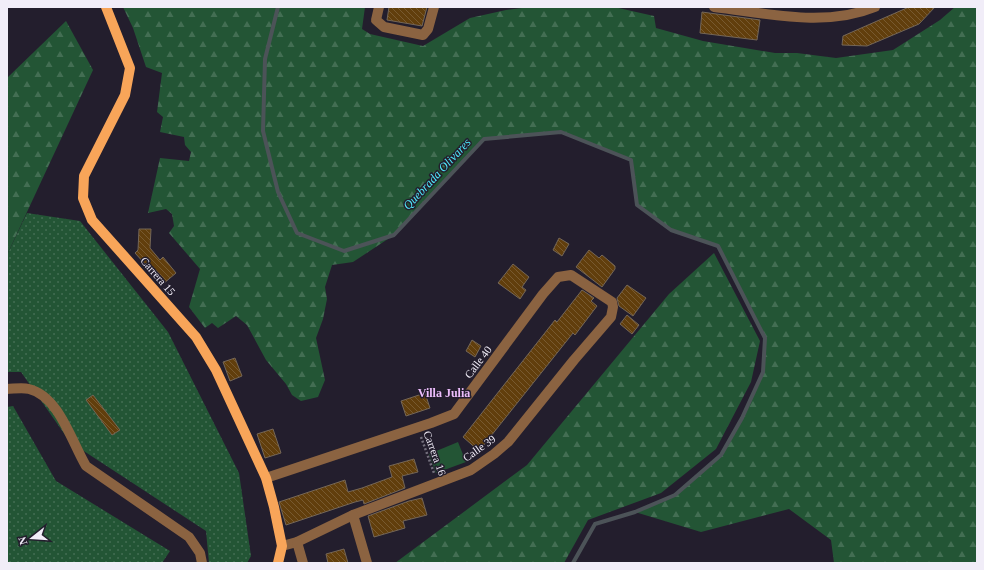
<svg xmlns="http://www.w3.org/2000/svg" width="984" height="570" font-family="Georgia,serif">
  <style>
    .grass { fill: url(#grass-dots) }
    .forest { fill: url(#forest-firs) }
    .garden { fill: #235535 }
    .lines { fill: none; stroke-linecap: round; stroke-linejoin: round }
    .stream { stroke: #4c5358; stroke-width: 4 }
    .building { fill: url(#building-back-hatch); stroke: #746657 }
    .path { stroke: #74707d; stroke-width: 2.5; stroke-dasharray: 2 2; stroke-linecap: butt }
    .minor { stroke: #8b6341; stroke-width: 10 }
    .major { stroke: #f8a559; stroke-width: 10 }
    .labels { text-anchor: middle; stroke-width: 3; stroke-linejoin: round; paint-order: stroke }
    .street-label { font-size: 11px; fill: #f1edf8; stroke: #231e2d }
    .water-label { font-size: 12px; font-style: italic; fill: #4fe9fc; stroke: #231e2d }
    .neighbourhood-label { font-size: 12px; font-weight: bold; fill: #ecbdfc; stroke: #231e2d }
  </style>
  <defs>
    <pattern id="grass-dots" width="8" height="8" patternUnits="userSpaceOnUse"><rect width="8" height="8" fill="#235535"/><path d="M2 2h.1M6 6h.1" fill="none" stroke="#436e53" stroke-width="1.8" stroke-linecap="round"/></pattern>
    <pattern id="forest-firs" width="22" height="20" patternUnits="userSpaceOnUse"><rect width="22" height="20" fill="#235535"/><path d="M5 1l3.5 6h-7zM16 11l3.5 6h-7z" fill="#436e53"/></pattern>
    <pattern id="building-back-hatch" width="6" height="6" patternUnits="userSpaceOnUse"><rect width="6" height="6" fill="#613e0c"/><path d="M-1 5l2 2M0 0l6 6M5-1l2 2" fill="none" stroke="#785a30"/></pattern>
  </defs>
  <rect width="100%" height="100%" fill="#231e2d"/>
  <!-- grass -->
  <g class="grass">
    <path d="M27 213 80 221 168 332 239 473 251 556 247 563H209L206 531 70 442 21 372H7V255Z"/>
    <path d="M13 406 56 481 170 551 162 563H7V407Z"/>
  </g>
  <!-- forest -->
  <g class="forest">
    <path d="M123 7H365L362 29 370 34 423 46 470 18 506 10 530 7H614L654 16 656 28 703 41 775 53H797L836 58 893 50 940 20 955 7H977V563H834L831 540 789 509 701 532 635 512 675 495 721 455 742 418 763 372 765 338 718 246 671 230 637 205 631 160 561 132 484 139 394 235 353 262 332 265 325 287 327 299 323 319 316 338 325 380 318 397 301 401 292 395 286 384 266 360 247 325 236 316 218 328 212 323 205 328 189 307 200 269 169 233 174 226 172 214 166 209 148 213 160 158 189 161 191 152 185 145 184 137 160 132 163 117 157 112 162 73 146 67 133 28Z"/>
    <path d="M66 21 93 70 7 255V78Z"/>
    <path d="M714 253 760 341 751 382 716 449 661 493 588 520 564 563H395L527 465 669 294Z"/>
  </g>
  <!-- garden -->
  <path class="garden" d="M458 442 466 462 436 473 429 454Z"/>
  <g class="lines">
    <!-- stream -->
    <path class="stream" d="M278 7 265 59 263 131 278 192 297 233 344 251 394 235 484 139 561 132 631 160 637 205 671 230 718 246 765 338 763 372 742 418 721 455 675 495 635 512 595 524 573 563"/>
  </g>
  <!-- building -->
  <g class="building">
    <path d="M389 7H427L422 26 387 20Z"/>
    <path d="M909 7H935L919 24 867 46 842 45 843 36Z"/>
    <path d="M702 12 760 20 757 40 700 33Z"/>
    <path d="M139 229H151L150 248 160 260 163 257 176 273 163 284 146 263 145 264 135 253 138 250Z"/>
    <path d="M559 238 569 244 562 256 553 250Z"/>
    <path d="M589 250 599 258 602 255 615 266V269L602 287 576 267Z"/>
    <path d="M513 264 529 277 522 287 526 290 520 299 498 283Z"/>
    <path d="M627 285 646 298 633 316 619 306 617 298Z"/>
    <path d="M582 290 594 298 591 301 597 306 575 335 573 333 479 451 463 437 555 320 557 322Z"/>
    <path d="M627 315 639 325 632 334 620 324Z"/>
    <path d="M472 340 481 346 475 357 466 351Z"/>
    <path d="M235 358 242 376 230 381 223 362Z"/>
    <path d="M425 393 430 408 406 416 401 401Z"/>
    <path d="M93 395 120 430 112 435 86 400Z"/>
    <path d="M273 429 281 453 265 458 257 434Z"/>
    <path d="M414 459 418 472 402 476 405 488 364 504 363 500 355 502 286 525 279 502 345 480 348 492 362 488 392 477 389 466Z"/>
    <path d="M422 498 427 515 403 521 405 528 374 537 368 516 409 501Z"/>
    <path d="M344 549 348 563H328L326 554Z"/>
  </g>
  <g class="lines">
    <!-- path -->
    <path class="path" d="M421 437 434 473"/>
    <!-- minor -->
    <g class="minor">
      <path d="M379 7 376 20 384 27 423 35 428 29 434 7"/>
      <path d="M714 7C766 13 824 28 875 7"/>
      <path d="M7 389C13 389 22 387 29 389 59 396 72 443 86 466L189 537 200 553 202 563"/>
      <path d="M266 478 431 423 454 414 543 294 558 277 571 275 612 302 613 307 611 317 574 360 508 442 494 454 471 470 353 515 297 542 282 546"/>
      <path d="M353 515 367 563"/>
      <path d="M297 542 303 563"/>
    </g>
    <!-- major -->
    <path class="major" d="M106 7 130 68 125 95 84 176 83 198 92 220 196 337 216 370 266 478 274 507 282 546 278 563"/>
  </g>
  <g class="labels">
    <!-- street labels -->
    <g class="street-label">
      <text transform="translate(158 276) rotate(49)" y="4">Carrera 15</text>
      <text transform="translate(478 362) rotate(-53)" y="4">Calle 40</text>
      <text transform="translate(479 448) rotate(-35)" y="4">Calle 39</text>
      <text transform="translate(435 453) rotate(70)" y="4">Carrera 16</text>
    </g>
    <!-- water labels -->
    <g class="water-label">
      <text transform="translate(437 174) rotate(-47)" y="4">Quebrada Olivares</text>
    </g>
    <!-- neighbourhood labels -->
    <g class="neighbourhood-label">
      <text x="444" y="397">Villa Julia</text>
    </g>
  </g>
  <!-- border -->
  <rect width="984" height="570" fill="none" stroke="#f1edf8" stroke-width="16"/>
  <!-- north arrow -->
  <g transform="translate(32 538) rotate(253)" stroke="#231e2d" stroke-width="3" paint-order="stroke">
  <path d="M0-3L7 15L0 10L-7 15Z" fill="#f1edf8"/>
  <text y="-6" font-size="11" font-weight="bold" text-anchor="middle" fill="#f1edf8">N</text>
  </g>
</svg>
